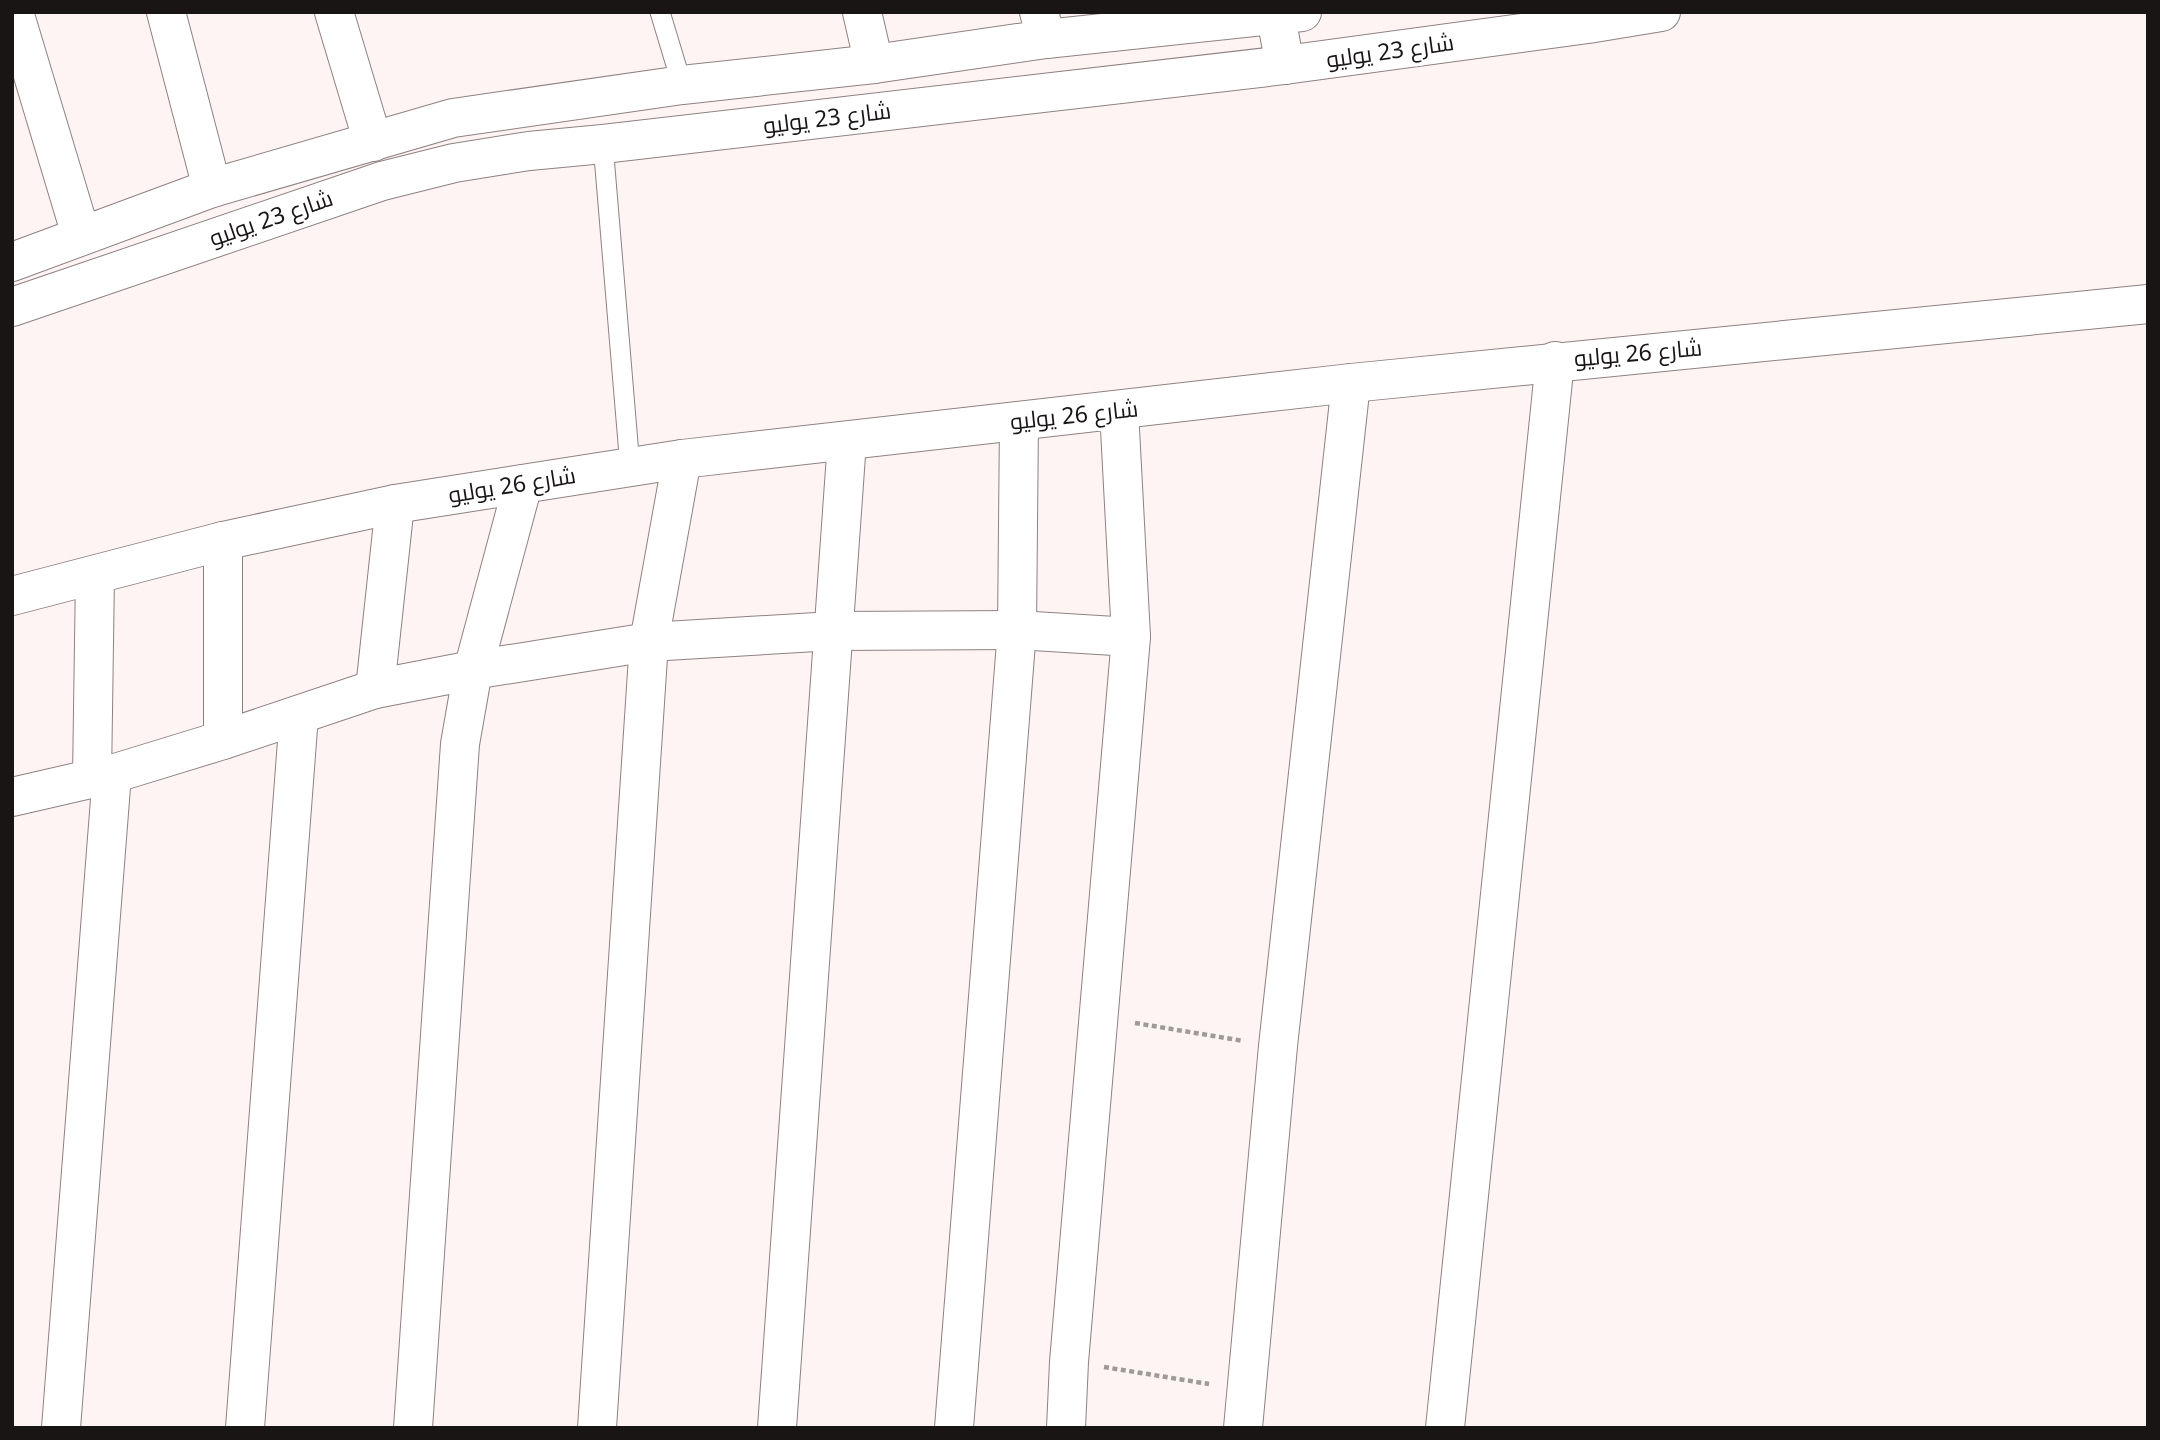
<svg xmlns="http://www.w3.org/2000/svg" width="2160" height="1440" font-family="'Noto Sans',Cairo,sans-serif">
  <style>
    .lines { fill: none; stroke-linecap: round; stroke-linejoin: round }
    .service-casing { stroke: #8f8181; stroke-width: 21 }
    .minor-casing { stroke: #8f8181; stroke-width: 40 }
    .tertiary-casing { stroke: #8f8181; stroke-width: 40 }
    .secondary-casing { stroke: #8f8181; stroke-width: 40 }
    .path { stroke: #a19999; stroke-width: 4.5; stroke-dasharray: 5 3.5; stroke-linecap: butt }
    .service { stroke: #fff; stroke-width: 19 }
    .minor { stroke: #fff; stroke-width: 38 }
    .tertiary { stroke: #fff; stroke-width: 38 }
    .secondary { stroke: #fff; stroke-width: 38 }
    .labels { text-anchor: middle; stroke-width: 7; stroke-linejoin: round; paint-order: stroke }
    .street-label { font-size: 23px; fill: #1a1515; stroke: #fff }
  </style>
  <rect width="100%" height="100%" fill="#fef4f4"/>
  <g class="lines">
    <!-- service casing -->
    <g class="service-casing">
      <g id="service">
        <path d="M660 12 682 85"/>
        <path d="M603 144 630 467"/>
      </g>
    </g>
    <!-- minor casing -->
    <g class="minor-casing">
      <g id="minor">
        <path d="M14 12 81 235"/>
        <path d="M166 12 212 188"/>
        <path d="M334 12 373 142"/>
        <path d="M862 12 874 64"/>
        <path d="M1039 12 1046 39"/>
        <path d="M1275 12 1285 65"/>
        <path d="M523 484 473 670 649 642 833 631 1017 630 1131 637"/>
        <path d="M375 689 395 504"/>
        <path d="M223 740 375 689 473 670 460 744 413 1428"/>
        <path d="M92 779 95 575"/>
        <path d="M12 797 112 774 223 740V541"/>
        <path d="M61 1428 112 774"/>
        <path d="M245 1428 299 715"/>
        <path d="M597 1428 649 642 682 459"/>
        <path d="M777 1428 847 441"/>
        <path d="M954 1428 1017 630 1019 421"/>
        <path d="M1066 1428 1069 1362 1131 637 1119 410"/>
        <path d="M1243 1428 1278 1046 1351 383"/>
        <path d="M1445 1428 1555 361"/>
      </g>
    </g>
    <!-- tertiary casing -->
    <g class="tertiary-casing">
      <g id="tertiary">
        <path d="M12 262 212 188 453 118 682 85 874 64 1046 39 1302 12"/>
        <path d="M12 307 382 181 454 163 529 151 603 144 1285 65 1588 24 1661 12"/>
      </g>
    </g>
    <!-- secondary casing -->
    <g class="secondary-casing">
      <path id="secondary" d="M12 596 223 541 395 504 682 459 1351 383 2148 304"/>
    </g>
    <!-- path -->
    <g class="path">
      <path d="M1135 1023 1244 1041"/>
      <path d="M1104 1367 1209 1384"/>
    </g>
    <!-- service -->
    <use href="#service" class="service"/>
    <!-- minor -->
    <use href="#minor" class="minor"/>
    <!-- tertiary -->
    <use href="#tertiary" class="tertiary"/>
    <!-- secondary -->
    <use href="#secondary" class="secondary"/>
  </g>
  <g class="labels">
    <!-- street labels -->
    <g class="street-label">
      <text transform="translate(1390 51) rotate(-8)" y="8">شارع 23 يوليو</text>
      <text transform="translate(827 118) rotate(-7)" y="8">شارع 23 يوليو</text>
      <text transform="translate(271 218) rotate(-19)" y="8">شارع 23 يوليو</text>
      <text transform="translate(1638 353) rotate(-5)" y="8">شارع 26 يوليو</text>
      <text transform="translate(1074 415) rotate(-6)" y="8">شارع 26 يوليو</text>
      <text transform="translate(512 485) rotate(-9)" y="8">شارع 26 يوليو</text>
    </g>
  </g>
  <!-- border -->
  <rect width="2160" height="1440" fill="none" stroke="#1a1515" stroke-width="28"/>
</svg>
